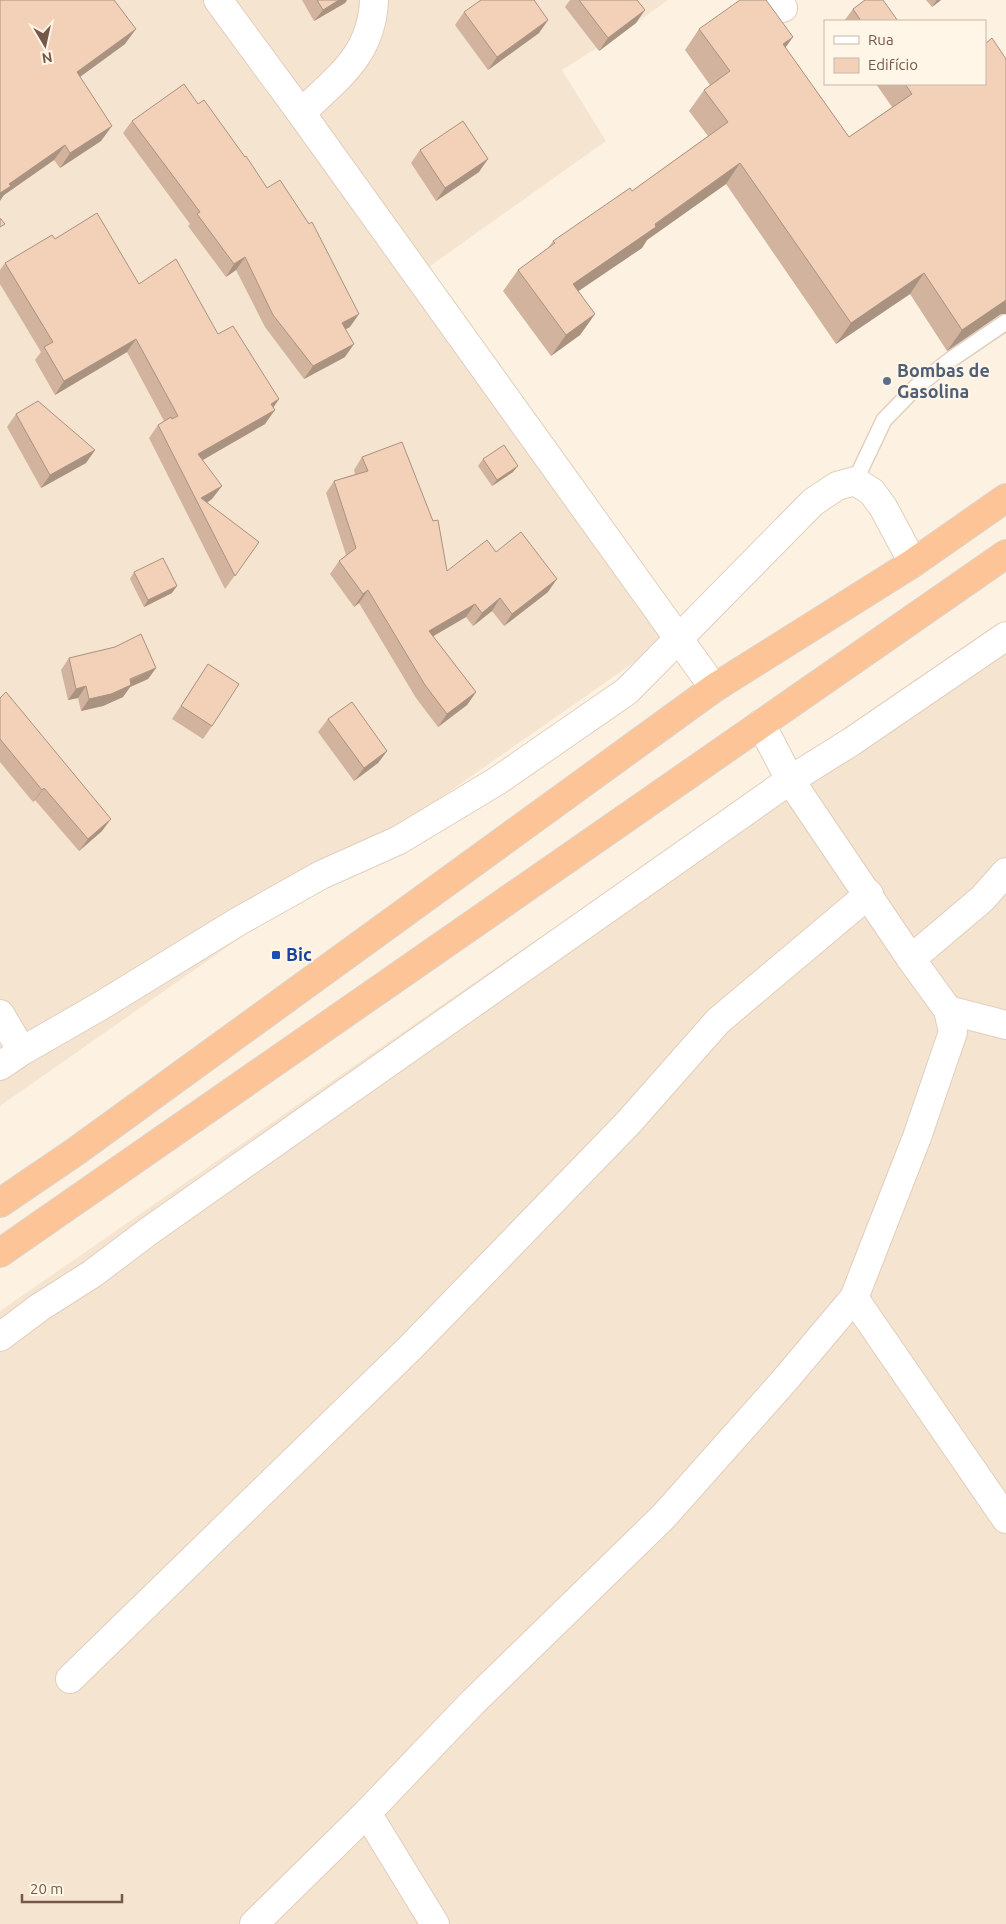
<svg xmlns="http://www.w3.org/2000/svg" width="1006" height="1924" font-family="Ubuntu,sans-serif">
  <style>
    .residential { fill: #f5e4d0 }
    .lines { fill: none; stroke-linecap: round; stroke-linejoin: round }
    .service-casing { stroke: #e1cebd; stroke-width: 18 }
    .minor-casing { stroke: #e1cebd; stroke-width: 30 }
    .trunk-casing { stroke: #dbd4cf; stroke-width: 30 }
    .service { stroke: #fff; stroke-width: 15 }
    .minor { stroke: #fff; stroke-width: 28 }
    .trunk { stroke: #fcc497; stroke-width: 28 }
    .wall { fill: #d1b39e }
    .shaded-wall { fill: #aa9281 }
    .building { fill: #f3d0b8; stroke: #aa9281 }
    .service-dot { fill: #5c6f8a; stroke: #fff6e8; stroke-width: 2 }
    .transit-dot { fill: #1a4fb4; stroke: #fff6e8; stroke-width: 2 }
    .labels { text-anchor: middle; stroke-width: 4; stroke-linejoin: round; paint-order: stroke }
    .service-label { font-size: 18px; font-weight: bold; fill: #4e5e75; stroke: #fff6e8; text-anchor: start }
    .transit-label { font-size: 18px; font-weight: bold; fill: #164399; stroke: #fff6e8; text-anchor: start }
  </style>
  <rect width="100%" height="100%" fill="#fdf2e1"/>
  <!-- residential -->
  <g class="residential">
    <path d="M0 0H668L636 23 562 70 606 141 426 269 686 626 0 1106Z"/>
    <path d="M1006 633V1924H0V1311L530 944Z"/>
  </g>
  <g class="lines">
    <!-- service casing -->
    <g class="service-casing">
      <path id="service" d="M855 481 884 420 916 387 953 358 1006 322"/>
    </g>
    <!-- minor casing -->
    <g class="minor-casing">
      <g id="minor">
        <path d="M218 0 301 113 714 688"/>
        <path d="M778 0 783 8"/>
        <path d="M301 113C338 77 372 55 374 0"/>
        <path d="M911 959 982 899 1006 872"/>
        <path d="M948 1010 1006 1025"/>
        <path d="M0 1014 22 1051"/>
        <path d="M0 1066 22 1051 102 1005 239 921 321 875 399 840 497 781 627 691 813 502 837 486 855 481 872 492 883 507 913 563"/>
        <path d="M854 1298 1006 1519"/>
        <path d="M0 1337 40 1307 92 1274 149 1231 790 780 851 742 1006 636"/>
        <path d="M70 1679 411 1347 629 1122 718 1021 869 894"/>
        <path d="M367 1813 435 1924"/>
        <path d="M254 1924 367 1813 472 1703 664 1516 784 1381 854 1298 917 1137 953 1032 948 1010 911 959 790 780 761 724"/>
      </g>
    </g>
    <!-- trunk casing -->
    <g class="trunk-casing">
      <g id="trunk">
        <path d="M0 1203 75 1152 714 688 913 563 1006 498"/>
        <path d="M0 1253 1006 554"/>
      </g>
    </g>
    <!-- service -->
    <use href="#service" class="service"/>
    <!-- minor -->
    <use href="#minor" class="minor"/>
    <!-- trunk -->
    <use href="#trunk" class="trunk"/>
  </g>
  <!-- wall -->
  <g class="wall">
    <path d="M0 0 125 44 80 77 101 141 60 168 54 160 4 195Z"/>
    <path d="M302 0H347L345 3 314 21Z"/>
    <path d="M570 0H637L636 23 599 51 565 7Z"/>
    <path d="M926 0H941L932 7Z"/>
    <path d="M853 9 898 21H844Z"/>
    <path d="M464 12 548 20 539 33 488 70 455 25Z"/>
    <path d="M699 29 785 48 849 137 892 107 876 84H985L1001 314 947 351 910 294 836 344 726 184 647 240 642 248 578 291 595 314 580 335 551 356 503 291 518 270 548 248 553 241 632 191 708 136 689 111 704 90 710 85 685 50Z"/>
    <path d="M132 121 350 327 345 329V357L304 379 265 327 236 270 226 277 188 226 190 224 123 133Z"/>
    <path d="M420 150 479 172 436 201 411 163Z"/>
    <path d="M55 239 139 284 218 334 279 399 273 408 265 424 202 460 212 499 207 503 259 542 225 589 149 438 158 425 164 421 127 352 55 395 35 360 41 352 0 284V270L5 263Z"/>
    <path d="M16 414 95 450 86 463 41 488 7 427Z"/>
    <path d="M362 457 447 571 496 552 548 592 504 626 492 611 473 626 466 617 433 636 476 692 467 705 438 727 416 698 359 603 354 607 330 574 339 561 346 555 326 493 334 481 355 474 354 470Z"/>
    <path d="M483 459 513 472 492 486 478 466Z"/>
    <path d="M134 572 172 593 144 607 130 579Z"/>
    <path d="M69 658 156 668 148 679 130 687 123 697 103 706 81 711 78 698 68 700 61 670Z"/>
    <path d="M208 664 212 726 203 739 172 719Z"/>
    <path d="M0 698 102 831 79 851 35 800 33 802 0 762Z"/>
    <path d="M328 719 387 751 378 763 354 781 318 732Z"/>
  </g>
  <!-- shaded-wall -->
  <g class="shaded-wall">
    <path d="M339 0H347L345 3 314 21 323 10Z"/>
    <path d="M937 0H941L932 7Z"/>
    <path d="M645 10 636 23 599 51 608 38Z"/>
    <path d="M548 20 539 33 488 70 497 57Z"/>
    <path d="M136 29 125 44 66 87 77 72Z"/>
    <path d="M793 37 778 58 783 44Z"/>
    <path d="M112 126 101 141 60 168 70 153Z"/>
    <path d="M65 145 54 160 4 195 0 201V193L9 184Z"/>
    <path d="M488 159 479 172 436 201 445 188Z"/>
    <path d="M740 163 726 184 647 240 642 248 558 305 573 284Z"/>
    <path d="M245 257 236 270 226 277 234 264Z"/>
    <path d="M924 273 910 294 836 344 851 323Z"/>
    <path d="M1006 300V314H1001L947 351 962 330Z"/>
    <path d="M359 314 350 327 333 336 342 323Z"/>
    <path d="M595 314 580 335 551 356 566 335Z"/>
    <path d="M136 339 127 352 55 395 64 381Z"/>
    <path d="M354 344 345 357 304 379 313 366Z"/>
    <path d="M279 399 270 412 271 404Z"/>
    <path d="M275 410 265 424 189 468 198 454Z"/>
    <path d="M95 450 86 463 41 488 50 475Z"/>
    <path d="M518 466 513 472 492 486 497 480Z"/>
    <path d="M222 486 212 499 200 507 201 498Z"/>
    <path d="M557 579 548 592 504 626 512 614Z"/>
    <path d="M177 586 172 593 144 607 148 600Z"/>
    <path d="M368 590 359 603 354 607 363 594Z"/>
    <path d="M500 598 492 611 473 626 482 613Z"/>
    <path d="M475 604 466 617 420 644 429 631Z"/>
    <path d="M156 668 148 679 130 687 123 697 103 706 81 711 89 699Z"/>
    <path d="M86 686 78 698 68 700 76 689Z"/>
    <path d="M476 692 467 705 438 727 447 714Z"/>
    <path d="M387 751 378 763 354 781 364 768Z"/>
    <path d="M44 788 35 800 33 802 42 790Z"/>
    <path d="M111 819 102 831 79 851 88 839Z"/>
  </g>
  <!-- building -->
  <g class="building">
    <path d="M0 0H114L136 29 77 72 112 126 70 153 65 145 9 184 11 186 0 193Z"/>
    <path d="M317 0H339L323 10Z"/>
    <path d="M481 0H534L548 20 497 57 464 12Z"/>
    <path d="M579 0H637L645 10 608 38Z"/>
    <path d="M740 0H766L793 37 783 44 849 137 912 94 905 84H985V44L992 38 1006 59V300L962 330 924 273 851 323 740 163 655 224 656 227 573 284 595 314 566 335 518 270 555 243 553 241 630 188 632 191 728 122 704 90 730 71 699 29Z"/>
    <path d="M865 0H883L898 21H861L853 9Z"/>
    <path d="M184 84 198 104 204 100 245 157 246 156 267 188 280 180 309 224 312 222 359 314 342 323 354 344 313 366 273 315 245 257 234 264 197 214 200 212 132 121Z"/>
    <path d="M463 121 488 159 445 188 420 150Z"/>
    <path d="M97 213 139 284 176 259 218 334 233 326 279 399 271 404 275 410 198 454 222 486 201 498 259 542 235 576 158 425 171 417 172 419 178 416 136 339 64 381 44 347 53 342 5 263 52 235 55 239Z"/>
    <path d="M0 218 5 224 0 227Z"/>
    <path d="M38 401 95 450 50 475 16 414Z"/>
    <path d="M402 442 433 521 438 520 447 571 487 540 496 552 521 532 557 579 512 614 500 598 482 613 475 604 429 631 476 692 447 714 425 685 368 590 363 594 339 561 356 548 334 481 368 471 362 457Z"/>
    <path d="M504 445 518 466 497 480 483 459Z"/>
    <path d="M163 558 177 586 148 600 134 572Z"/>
    <path d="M141 634 156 668 130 679 131 685 111 694 89 699 86 686 76 689 69 658 115 647Z"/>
    <path d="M208 664 239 684 212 726 181 706Z"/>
    <path d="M6 692 111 819 88 839 44 788 42 790 0 739V698Z"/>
    <path d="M352 702 387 751 364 768 328 719Z"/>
  </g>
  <!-- markers -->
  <circle class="service-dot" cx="887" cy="381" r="5"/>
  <rect class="transit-dot" x="271" y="950" width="10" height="10" rx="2.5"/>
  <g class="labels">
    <!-- service labels -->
    <g class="service-label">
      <text x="897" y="377">Bombas de<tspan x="897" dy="21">Gasolina</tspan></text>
    </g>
    <!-- transit labels -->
    <g class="transit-label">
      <text x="286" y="961">Bic</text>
    </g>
  </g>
  <!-- legend -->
  <rect x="824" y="20" width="162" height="65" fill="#fff6e8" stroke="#c8b7a8"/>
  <rect x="834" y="36" width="25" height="8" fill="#ffffff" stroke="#c8b7a8"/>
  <text x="868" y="45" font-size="15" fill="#755847">Rua</text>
  <rect x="834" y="58" width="25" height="15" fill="#f3d0b8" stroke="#c8b7a8"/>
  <text x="868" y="70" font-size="15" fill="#755847">Edifício</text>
  <!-- north arrow -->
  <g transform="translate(45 45) rotate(171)" stroke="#fff6e8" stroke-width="4" paint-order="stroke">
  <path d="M0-4L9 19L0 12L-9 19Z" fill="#755847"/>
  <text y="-8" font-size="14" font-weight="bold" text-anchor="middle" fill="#755847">N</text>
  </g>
  <!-- scale -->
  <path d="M22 1894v8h100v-8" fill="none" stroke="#755847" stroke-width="2.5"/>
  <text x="30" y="1894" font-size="15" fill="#755847" stroke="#fff6e8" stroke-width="4" paint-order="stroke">20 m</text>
</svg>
